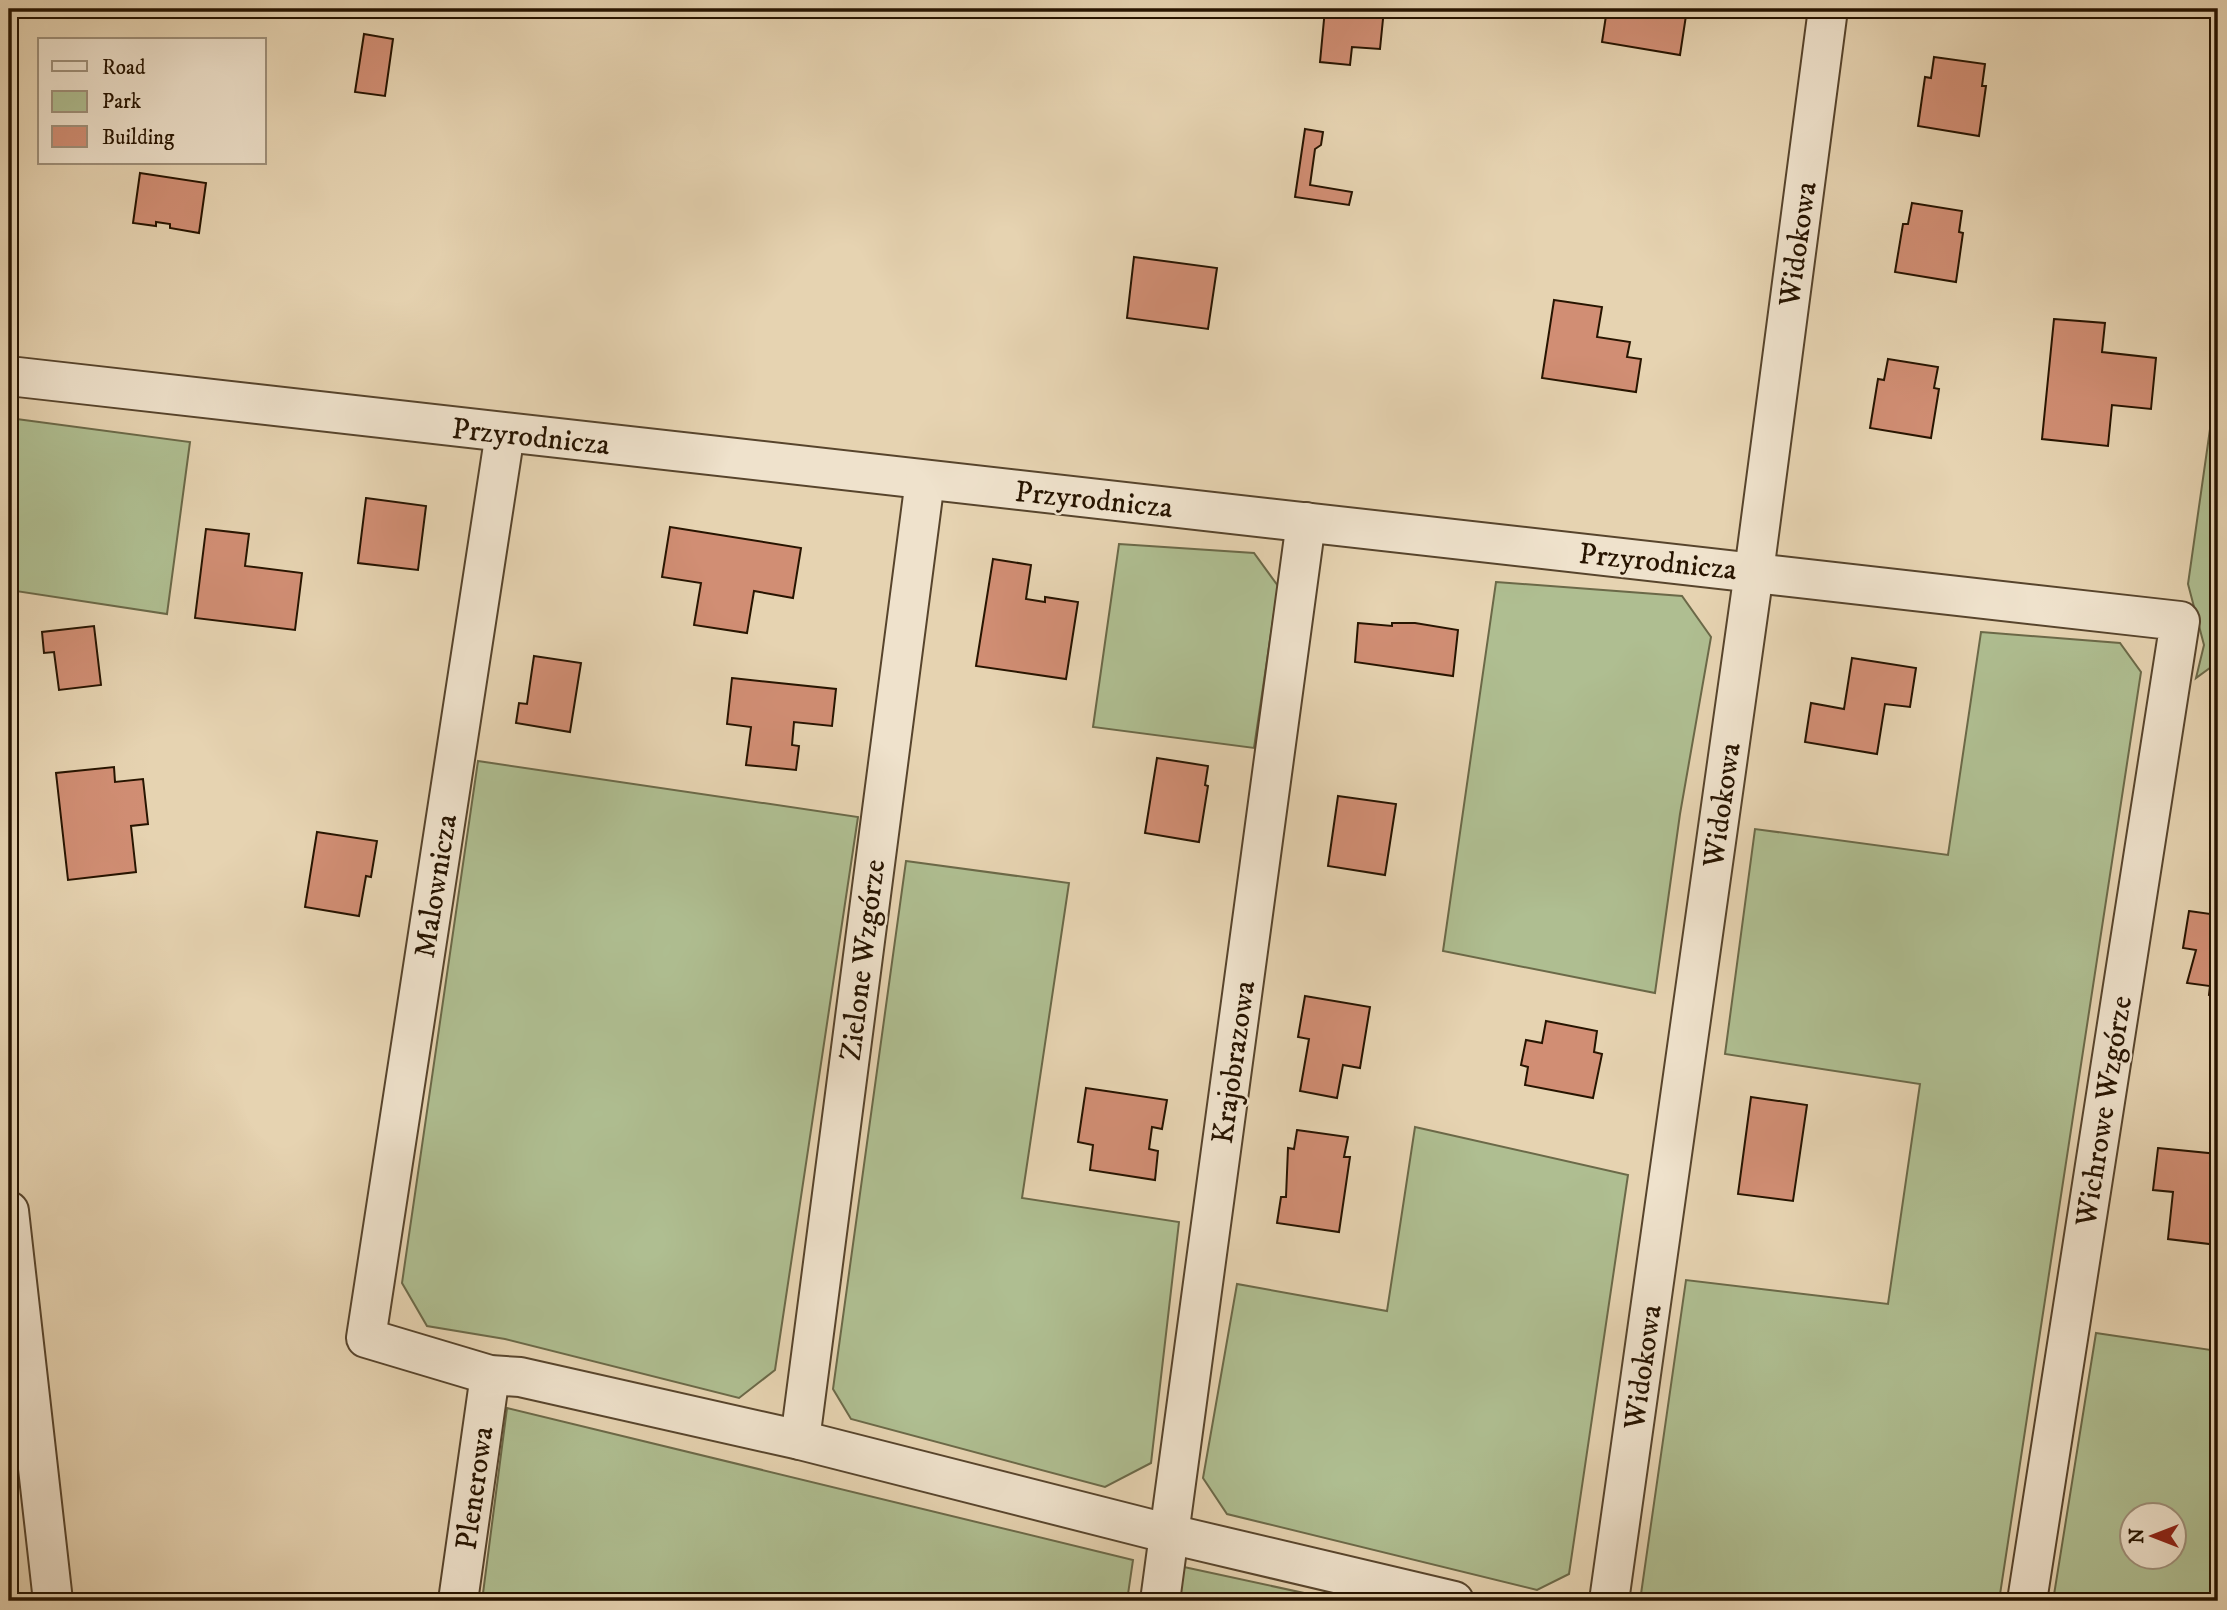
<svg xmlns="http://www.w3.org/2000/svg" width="2227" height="1610" font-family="'IM FELL DW Pica',serif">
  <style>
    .green { fill: #afbe91; stroke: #6b6948; stroke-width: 2; fill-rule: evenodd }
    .building { fill: #d18e74; stroke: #271400; stroke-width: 2 }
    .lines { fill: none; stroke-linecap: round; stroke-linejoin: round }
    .minor-casing { stroke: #57442c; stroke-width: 42 }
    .tertiary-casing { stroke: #57442c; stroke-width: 42 }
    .minor { stroke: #efe2cc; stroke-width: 38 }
    .tertiary { stroke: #efe2cc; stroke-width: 38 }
    .labels { text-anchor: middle; stroke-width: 5; stroke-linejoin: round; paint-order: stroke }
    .street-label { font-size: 30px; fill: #271400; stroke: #efe2cc }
  </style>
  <rect width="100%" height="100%" fill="#e6d3b1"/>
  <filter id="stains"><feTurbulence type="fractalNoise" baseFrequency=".00286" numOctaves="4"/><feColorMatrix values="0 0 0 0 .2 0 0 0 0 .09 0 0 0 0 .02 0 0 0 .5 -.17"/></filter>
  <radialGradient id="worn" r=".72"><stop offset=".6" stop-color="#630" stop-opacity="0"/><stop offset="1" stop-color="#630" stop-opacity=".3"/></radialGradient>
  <!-- green -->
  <g class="green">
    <path d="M2218 373V662L2196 678 2204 645 2188 584Z"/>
    <path d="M9 418 190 442 167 614 9 590Z"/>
    <path d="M1119 544 1254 553 1278 586 1254 748 1093 727Z"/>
    <path d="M1496 582 1682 596 1711 637 1680 814 1655 993 1443 951Z"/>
    <path d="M1981 632 2120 643 2141 672 1999 1601H1640L1686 1280 1888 1304 1920 1084 1725 1054 1755 829 1948 855Z"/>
    <path d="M478 761 858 817 775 1370 739 1398 505 1339 427 1326 402 1283Z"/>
    <path d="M906 861 1069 883 1022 1198 1179 1222 1151 1463 1105 1487 851 1419 833 1389Z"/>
    <path d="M1415 1127 1628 1175 1569 1574 1537 1590 1227 1514 1203 1478 1237 1284 1387 1311Z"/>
    <path d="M2096 1333 2218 1351V1601H2053ZM2132 1516H2174V1558H2132Z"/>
    <path d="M507 1408 1133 1560 1127 1601H482Z"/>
    <path d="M1184 1567 1341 1601H1179Z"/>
  </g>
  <!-- building -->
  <g class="building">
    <path d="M304 9H347V15Z"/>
    <path d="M1325 9H1384L1380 49 1352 47 1350 65 1320 62Z"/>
    <path d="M1607 9H1687L1680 55 1602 42Z"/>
    <path d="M364 34 393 39 385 96 355 92Z"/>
    <path d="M1934 57 1985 64 1982 86H1986L1979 136 1918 126 1925 77 1931 78Z"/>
    <path d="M1305 129 1323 132 1321 145 1315 149 1310 185 1352 192 1349 205 1295 197Z"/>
    <path d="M140 173 206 183 199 233 170 228V224L156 222V226L133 223Z"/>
    <path d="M1912 203 1962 211 1959 232 1963 233 1956 282 1895 272 1903 224H1908Z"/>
    <path d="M1134 257 1217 268 1208 329 1127 318Z"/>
    <path d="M1554 300 1602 307 1597 337 1630 342 1627 357 1641 359 1636 392 1542 378Z"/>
    <path d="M2054 319 2105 323 2102 352 2156 358 2151 409 2112 405 2108 446 2042 439Z"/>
    <path d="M1888 359 1938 367 1934 388 1939 389 1931 438 1870 428 1878 379 1884 380Z"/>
    <path d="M366 498 426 506 418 570 358 563Z"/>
    <path d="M670 527 801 548 793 598 754 591 747 633 694 625 701 583 662 577Z"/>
    <path d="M206 529 249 534 245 566 302 573 295 630 195 618Z"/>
    <path d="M993 559 1031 565 1026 599 1045 602V597L1078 602 1066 679 976 666Z"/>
    <path d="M1358 623 1392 626V623H1415L1458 630 1453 676 1355 662Z"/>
    <path d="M94 626 101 685 59 690 54 652 44 653 42 632Z"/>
    <path d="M534 656 581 663 570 732 516 723 519 703 527 704Z"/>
    <path d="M1852 658 1916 668 1910 707 1885 704 1877 754 1805 742 1811 703 1844 709Z"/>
    <path d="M732 678 836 689 832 726 794 722 792 745 799 746 796 770 746 765 751 727 727 724Z"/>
    <path d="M1157 758 1208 766 1205 785 1208 786 1199 842 1145 833Z"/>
    <path d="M114 767 115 782 143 779 148 824 131 826 136 872 68 880 56 773Z"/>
    <path d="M1338 796 1396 804 1385 875 1328 866Z"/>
    <path d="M317 832 377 841 371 877 366 876 359 916 305 907Z"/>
    <path d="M2189 911 2218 915V997L2209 995 2210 986 2187 983 2196 950 2183 948Z"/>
    <path d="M1305 996 1370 1007 1360 1068 1343 1065 1337 1098 1300 1091 1309 1039 1298 1037Z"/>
    <path d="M1546 1021 1597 1031 1594 1052 1602 1054 1593 1098 1525 1085 1528 1067 1521 1065 1526 1040 1542 1043Z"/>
    <path d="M1086 1088 1167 1100 1162 1129 1152 1127 1149 1149 1158 1151 1155 1180 1090 1170 1093 1145 1078 1142Z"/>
    <path d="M1751 1097 1807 1105 1793 1201 1738 1194Z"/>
    <path d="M1297 1130 1348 1137 1344 1157H1350L1339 1232 1277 1223 1281 1197H1286L1288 1148 1294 1149Z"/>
    <path d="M2158 1148 2218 1154V1245L2168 1239 2173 1192 2153 1190Z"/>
  </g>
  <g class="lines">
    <!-- minor casing -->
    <g class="minor-casing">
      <g id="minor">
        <path d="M9 376 2180 621 2027 1601"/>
        <path d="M505 433 366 1338 490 1375 520 1377 800 1440 1170 1534 1454 1601"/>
        <path d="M800 1440 925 480"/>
        <path d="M458 1601 490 1375"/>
        <path d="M1160 1601 1306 522"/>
        <path d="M1609 1601 1754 572 1828 9"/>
      </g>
    </g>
    <!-- tertiary casing -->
    <g class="tertiary-casing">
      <path id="tertiary" d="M9 1211 53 1601"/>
    </g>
    <!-- minor -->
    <use href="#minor" class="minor"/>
    <!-- tertiary -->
    <use href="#tertiary" class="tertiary"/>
  </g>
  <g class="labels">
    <!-- street labels -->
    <g class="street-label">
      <text transform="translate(1797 244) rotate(-82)" y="10">Widokowa</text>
      <text transform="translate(531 436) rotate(6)" y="10">Przyrodnicza</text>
      <text transform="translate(1094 499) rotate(6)" y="10">Przyrodnicza</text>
      <text transform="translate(1658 561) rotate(6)" y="10">Przyrodnicza</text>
      <text transform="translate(1721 805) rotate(-82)" y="10">Widokowa</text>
      <text transform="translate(435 886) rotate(-81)" y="10">Malownicza</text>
      <text transform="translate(862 960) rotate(-83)" y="10">Zielone Wzgórze</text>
      <text transform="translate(1233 1062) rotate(-82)" y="10">Krajobrazowa</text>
      <text transform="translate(2103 1111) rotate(-81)" y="10">Wichrowe Wzgórze</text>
      <text transform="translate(1642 1367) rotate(-82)" y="10">Widokowa</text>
      <text transform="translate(474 1488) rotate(-82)" y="10">Plenerowa</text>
    </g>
  </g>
  <!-- margin -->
  <rect width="2227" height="1610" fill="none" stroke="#e6d3b1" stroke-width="35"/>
  <rect x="10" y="10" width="2206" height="1589" fill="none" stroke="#271400" stroke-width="3.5"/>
  <rect x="18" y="18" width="2192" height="1575" fill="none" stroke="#271400" stroke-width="2"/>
  <!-- legend -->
  <rect x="38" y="38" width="228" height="126" fill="#efe2cc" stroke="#9f907a" stroke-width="2"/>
  <rect x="52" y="61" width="35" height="10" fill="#efe2cc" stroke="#9f907a" stroke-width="2"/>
  <text x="102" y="74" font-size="21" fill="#271400">Road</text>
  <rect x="52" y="91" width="35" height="21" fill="#afbe91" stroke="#9f907a" stroke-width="2"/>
  <text x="102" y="108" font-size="21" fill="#271400">Park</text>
  <rect x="52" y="126" width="35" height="21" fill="#d18e74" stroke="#9f907a" stroke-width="2"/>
  <text x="102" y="144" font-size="21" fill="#271400">Building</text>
  <!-- north arrow -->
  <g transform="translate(2153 1536) rotate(270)"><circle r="33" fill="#efe2cc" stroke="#9f907a" stroke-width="2"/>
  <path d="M0-5L12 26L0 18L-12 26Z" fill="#8f2418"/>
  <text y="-10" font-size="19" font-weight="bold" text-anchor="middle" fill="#271400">N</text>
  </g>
  <rect width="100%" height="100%" filter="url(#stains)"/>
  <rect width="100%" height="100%" fill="url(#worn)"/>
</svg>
